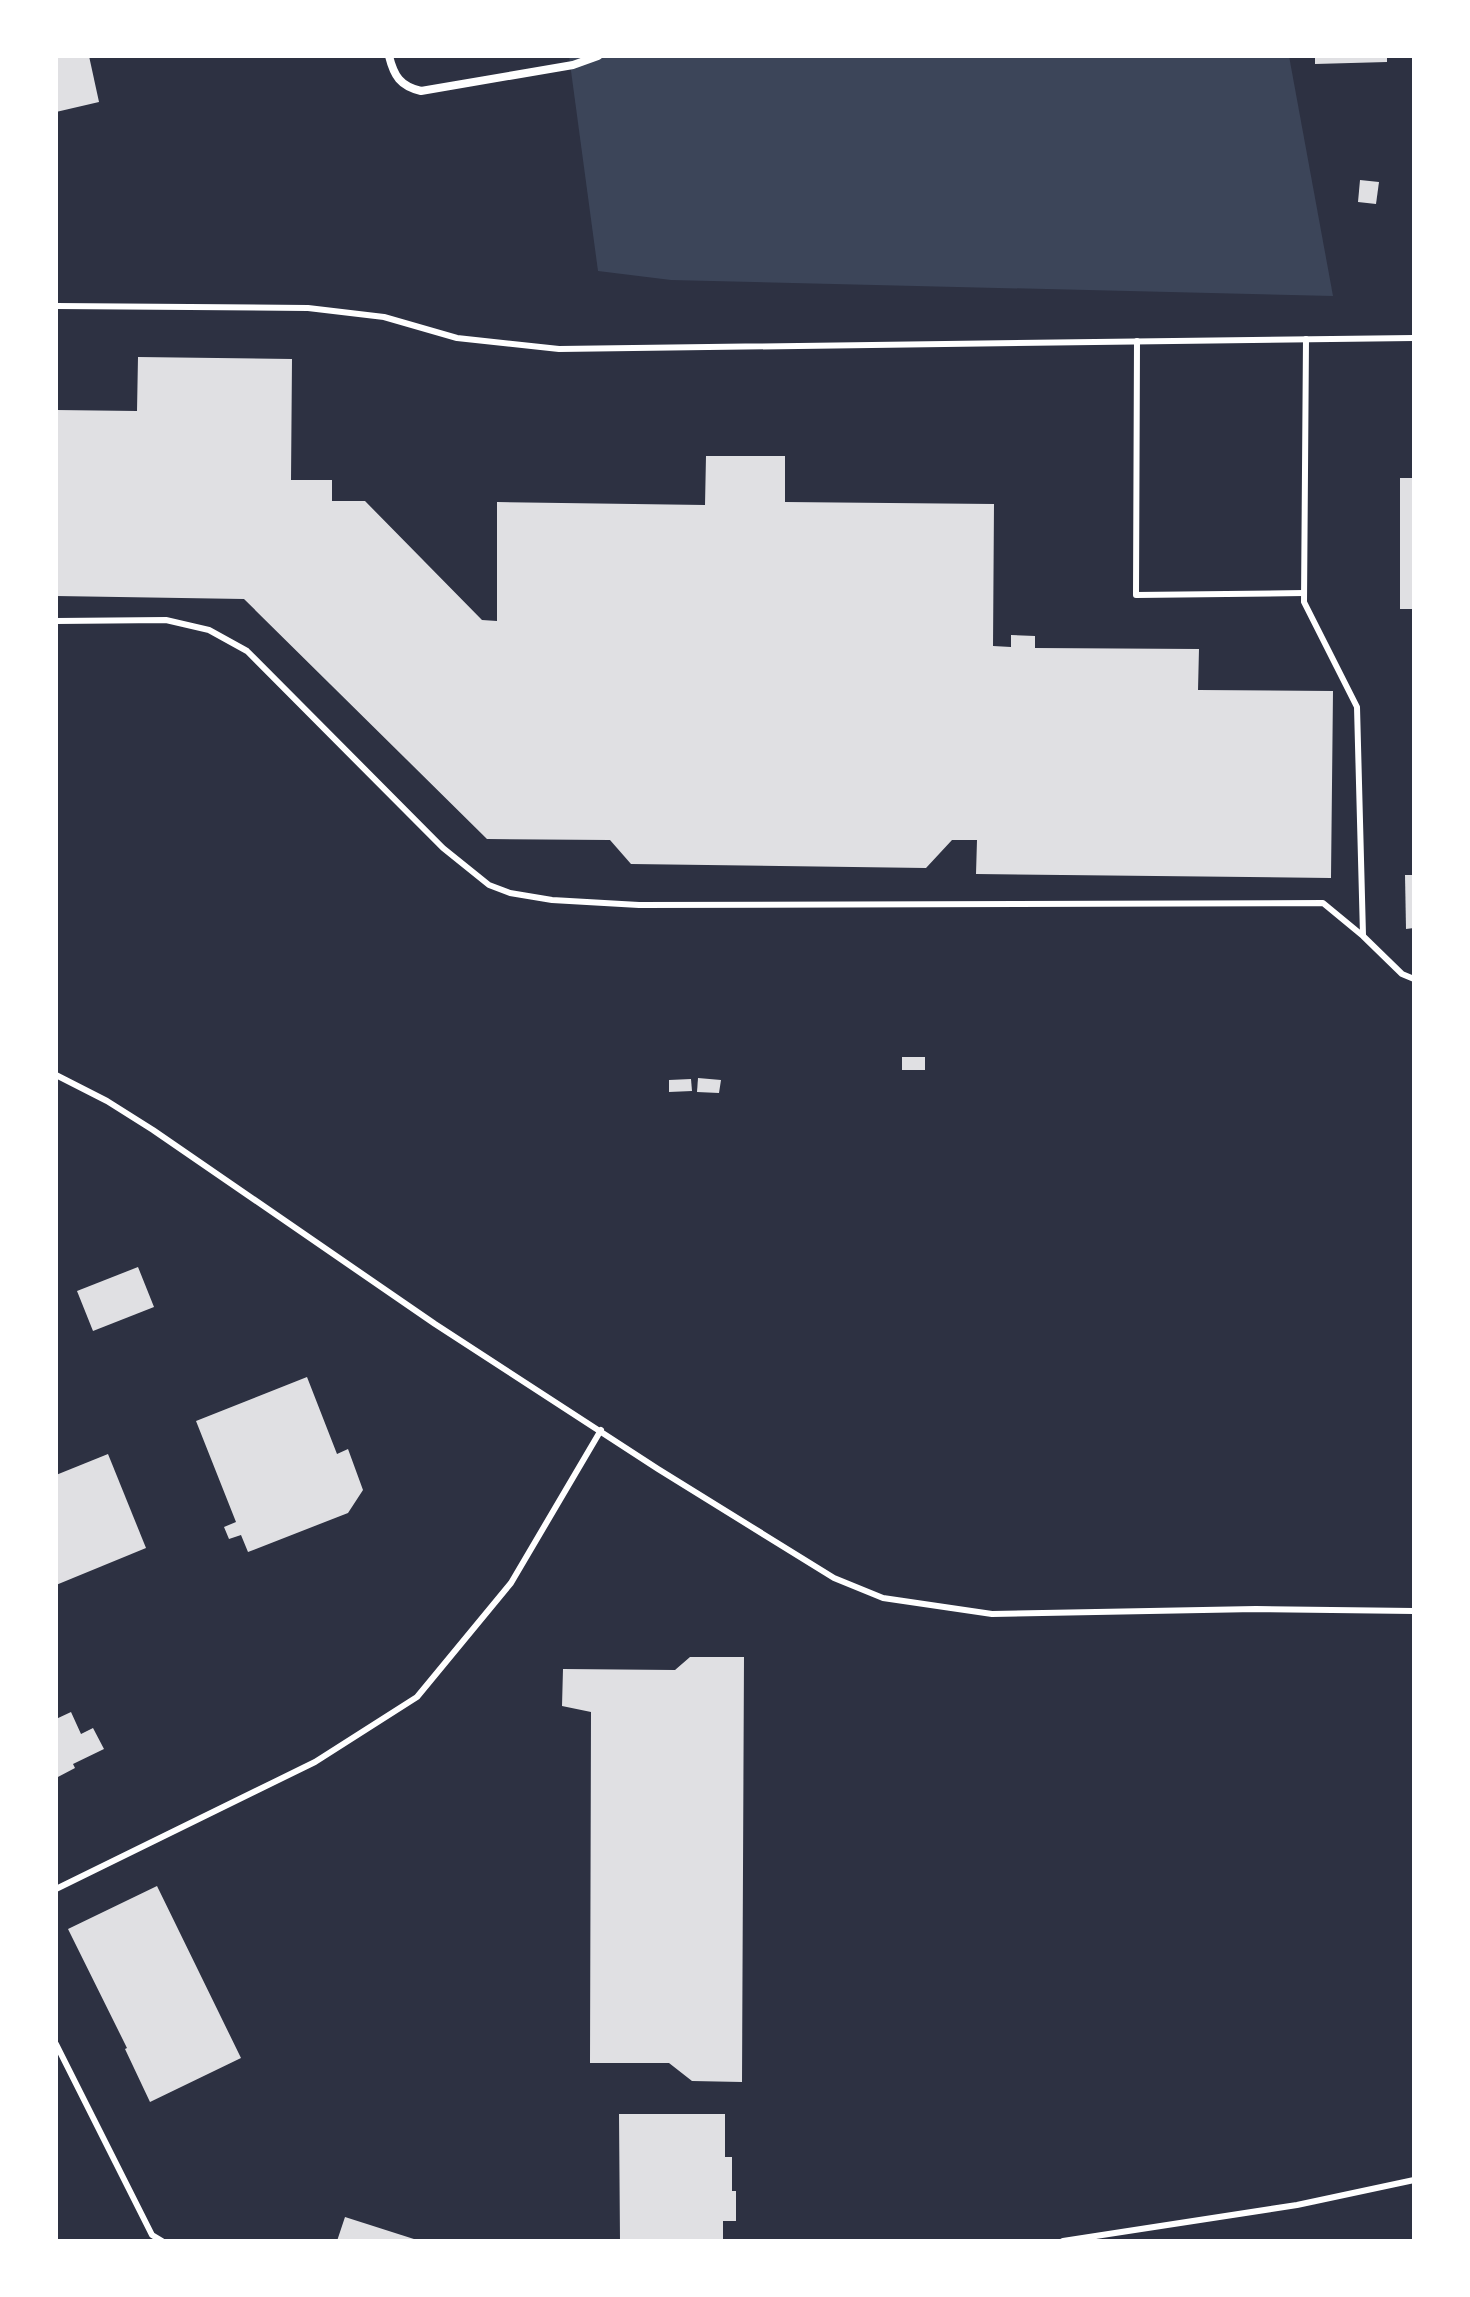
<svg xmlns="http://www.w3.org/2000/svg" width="1470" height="2297" font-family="Arial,sans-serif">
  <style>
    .green { fill: #3c4559 }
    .building { fill: #e0e0e3 }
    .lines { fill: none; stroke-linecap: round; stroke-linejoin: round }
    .service { stroke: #fff; stroke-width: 6 }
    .minor { stroke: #fff; stroke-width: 8 }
  </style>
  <rect width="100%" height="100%" fill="#2d3142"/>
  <!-- green -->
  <path class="green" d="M569 56H1289L1333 296 671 280 598 271Z"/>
  <!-- building -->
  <g class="building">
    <path d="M56 56H89L99 102 56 112Z"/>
    <path d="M1315 56H1387V62L1315 64Z"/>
    <path d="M1360 180 1379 182 1376 204 1358 202Z"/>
    <path d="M138 357 292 359 291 480H332V501H365L482 620 497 621V502L705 505 706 456H785V502L994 504 993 646 1011 647V635L1035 636V648L1199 649 1198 690 1333 691 1331 878 976 874 977 840H952L926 868 631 864 610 840 487 839 244 599 56 596V410L137 411Z"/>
    <rect x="1400" y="478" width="14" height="131"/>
    <path d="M1405 875H1414V928L1406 929Z"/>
    <rect x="902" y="1057" width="23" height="13"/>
    <path d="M698 1078 721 1080 719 1093 697 1092Z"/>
    <path d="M691 1079 692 1091 669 1092V1080Z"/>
    <path d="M138 1267 154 1307 93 1331 77 1291Z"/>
    <path d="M307 1377 337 1454 348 1449 363 1490 348 1513 248 1552 241 1535 229 1539 224 1527 236 1522 196 1421Z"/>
    <path d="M108 1454 146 1548 56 1585V1475Z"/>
    <path d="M690 1657H744L742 2082 692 2081 669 2063H590L591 1712 562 1706 563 1669 675 1670Z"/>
    <path d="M71 1712 81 1734 93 1728 104 1749 73 1764 75 1768 56 1778V1719Z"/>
    <path d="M157 1886 241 2058 150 2102 125 2049 127 2048 68 1929Z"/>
    <path d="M619 2114H725V2157H732V2191H736V2221H723V2241H620Z"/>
    <path d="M345 2217 417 2240 416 2241H337Z"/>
  </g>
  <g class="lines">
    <!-- service -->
    <g class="service">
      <path d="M56 306 308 308 384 317 457 338 559 349 1414 338"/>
      <path d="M1306 339 1304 602 1357 707 1363 935"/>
      <path d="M1137 341 1136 595 1304 593"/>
      <path d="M56 621 166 620 209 630 247 651 443 848 489 885 510 893 552 900 639 905 1323 903 1363 936 1402 974 1414 979"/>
      <path d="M56 1075 107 1101 153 1130 435 1324 658 1469 834 1578 883 1598 992 1614 1256 1609 1414 1611"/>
      <path d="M56 1889 315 1762 417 1697 511 1583 601 1430"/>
      <path d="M56 2044 152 2235 162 2241"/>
      <path d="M1063 2241 1297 2205 1414 2180"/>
    </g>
    <!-- minor -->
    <path class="minor" d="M389 56C394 76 400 86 421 91L573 65 598 56"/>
  </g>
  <!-- border -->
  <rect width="1470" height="2297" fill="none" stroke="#ffffff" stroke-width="116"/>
</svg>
